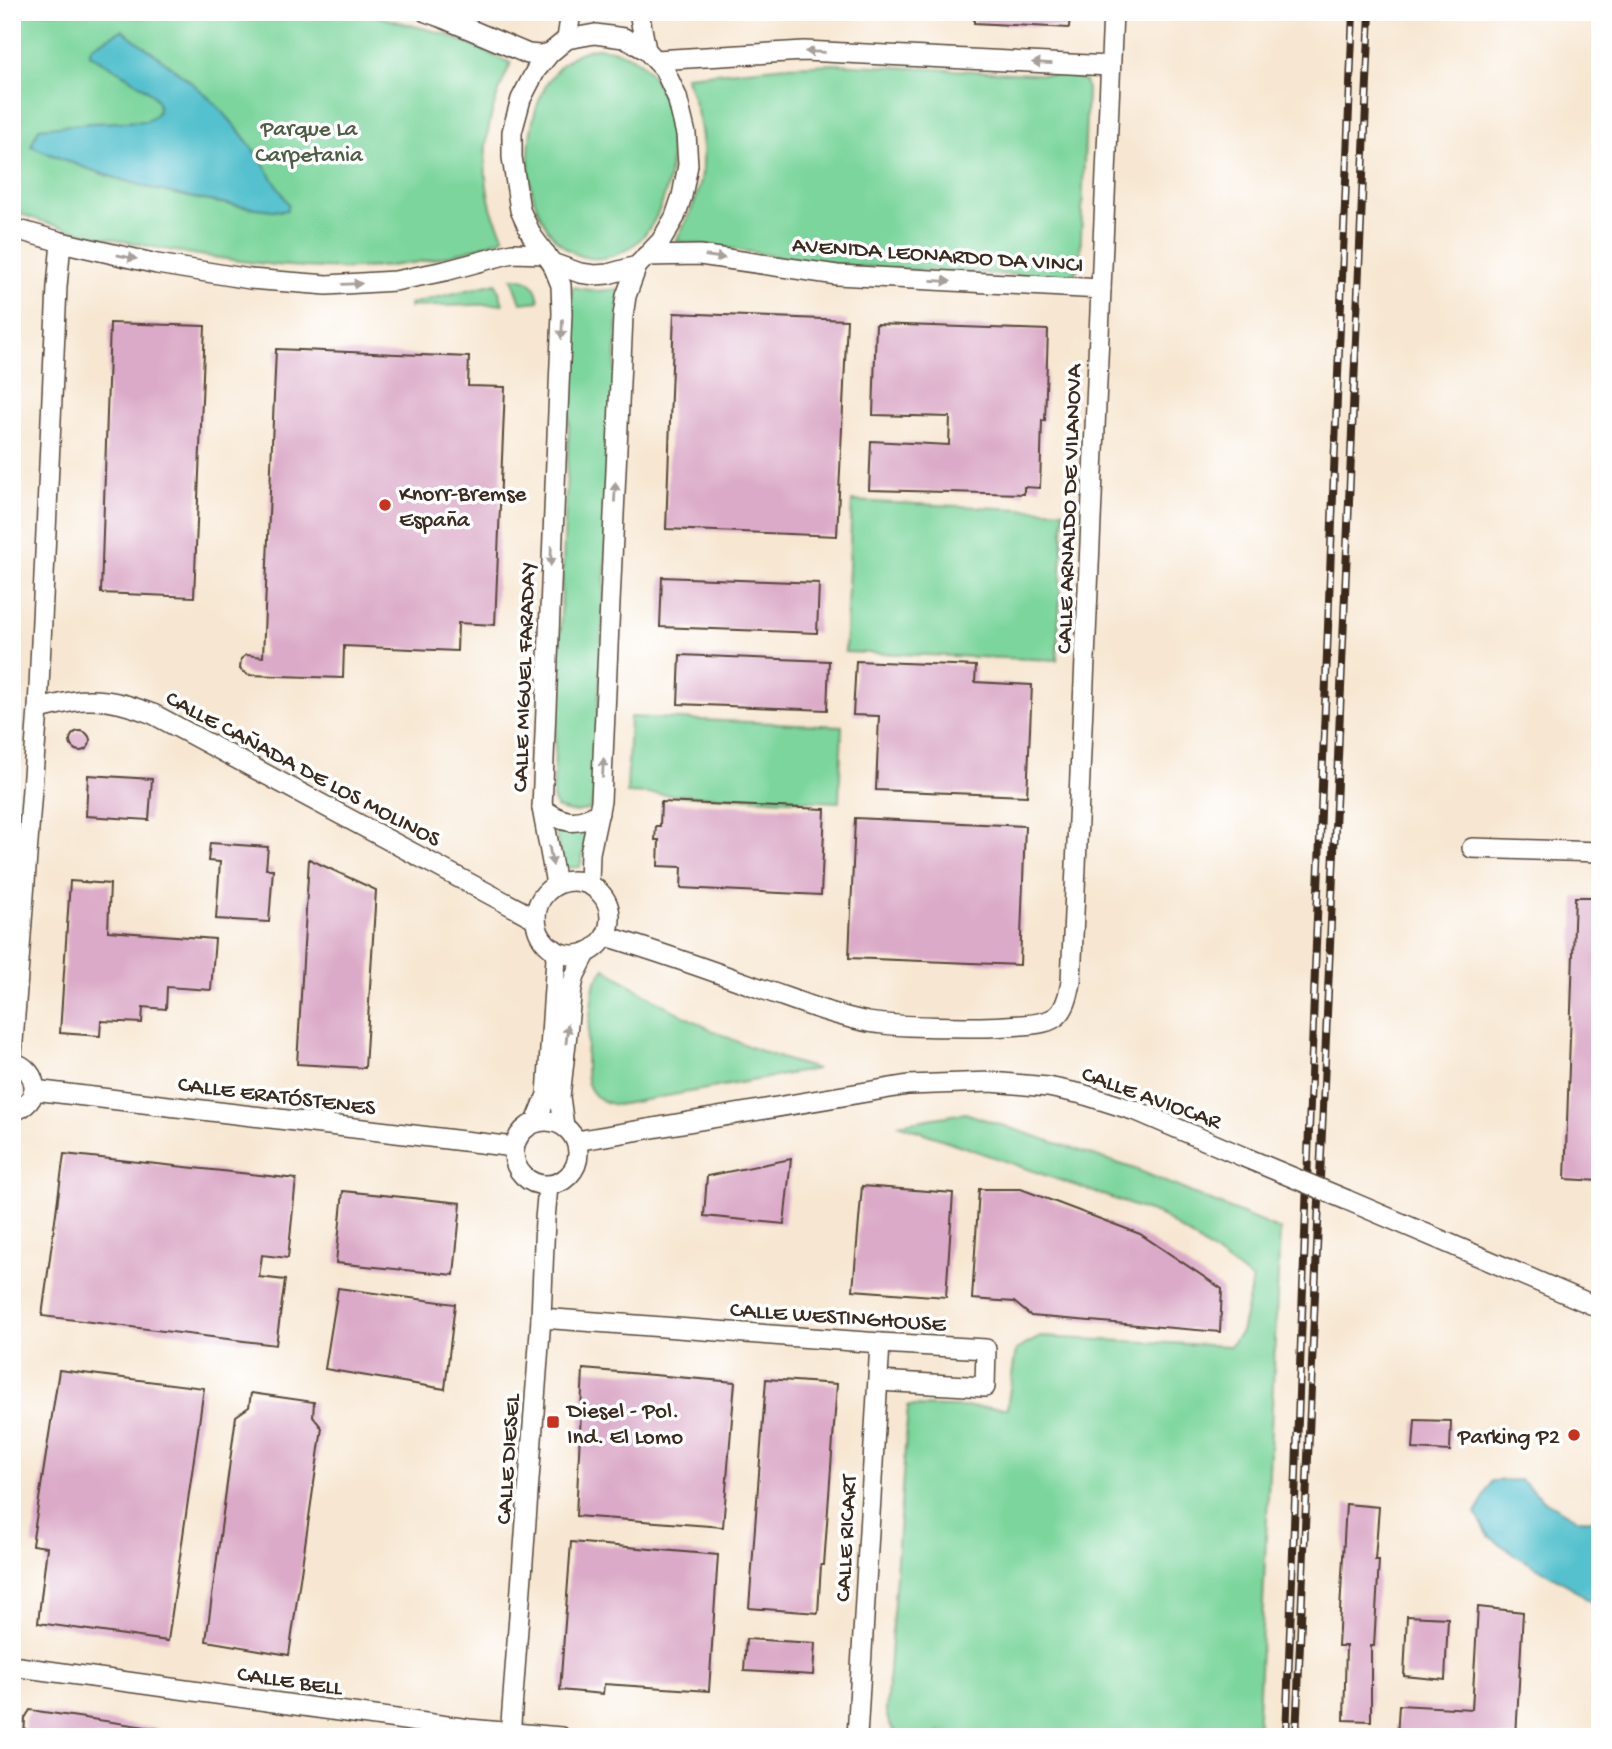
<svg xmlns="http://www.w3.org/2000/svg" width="1612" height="1749" font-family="'Gochi Hand',sans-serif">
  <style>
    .green { fill: #7bd59c; stroke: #5b805d; stroke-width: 2 }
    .water { fill: #55c1ce; stroke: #487676; stroke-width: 2 }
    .building { fill: #dbaac8 }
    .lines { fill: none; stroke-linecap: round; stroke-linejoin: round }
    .minor-casing { stroke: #574639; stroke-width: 22 }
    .minor { stroke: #fff; stroke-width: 19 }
    .rail-casing { stroke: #3b2a1e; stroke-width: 8 }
    .rail { stroke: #fff; stroke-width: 5; stroke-dasharray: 16; stroke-linecap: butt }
    .minor-bridge-casing { stroke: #574639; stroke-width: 22; stroke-linecap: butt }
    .minor-bridge { stroke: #fff; stroke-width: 19 }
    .oneway { fill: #a79f9a }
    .poi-dot { fill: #c8321e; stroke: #fff; stroke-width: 2.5 }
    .labels { text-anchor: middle; stroke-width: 7; stroke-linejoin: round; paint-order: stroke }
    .park-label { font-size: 23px; fill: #4e5d44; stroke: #fff }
    .street-label { font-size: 23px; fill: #3b2a1e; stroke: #fff }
    .poi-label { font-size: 23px; fill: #3b2a1e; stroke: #fff; text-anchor: start }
  </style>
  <rect width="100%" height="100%" fill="#fff"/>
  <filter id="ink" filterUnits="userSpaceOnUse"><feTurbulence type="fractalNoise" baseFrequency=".0143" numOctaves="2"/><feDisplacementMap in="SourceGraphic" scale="14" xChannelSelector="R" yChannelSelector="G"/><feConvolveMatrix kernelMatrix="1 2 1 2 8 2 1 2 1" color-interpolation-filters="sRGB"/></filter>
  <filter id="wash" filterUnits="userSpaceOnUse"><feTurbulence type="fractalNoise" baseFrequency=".00686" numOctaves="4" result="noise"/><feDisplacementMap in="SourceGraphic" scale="28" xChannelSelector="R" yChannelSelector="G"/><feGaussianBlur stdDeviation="1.57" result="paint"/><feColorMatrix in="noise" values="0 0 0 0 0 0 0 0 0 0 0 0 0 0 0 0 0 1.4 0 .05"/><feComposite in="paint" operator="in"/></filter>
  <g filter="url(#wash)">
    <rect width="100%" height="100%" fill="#f7e7d2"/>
    <!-- green -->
    <g class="green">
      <path d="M12 12H360L445 34 511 63C488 110 478 156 491 207 494 218 500 228 504 238 401 279 306 272 199 255 165 250 133 243 99 236 86 233 71 230 58 226 42 222 27 216 12 211Z"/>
      <path d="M598 48C614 49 629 53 642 64 687 106 680 225 622 252 607 259 591 261 576 254 551 242 538 216 532 191 521 141 537 55 598 48Z"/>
      <path d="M836 64 1052 75 1071 76 1085 81 1087 90 1080 261 1076 272 1066 277C987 273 908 271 830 264 778 259 727 246 676 241 684 225 693 209 698 192 710 153 700 112 685 76L788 66Z"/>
      <path d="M512 278C529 278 537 285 539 301L521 303Z"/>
      <path d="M496 283 503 304 410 307V304Z"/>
      <path d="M572 287 598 291 619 289 594 797 590 809C577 813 568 813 556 807L553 798 573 331Z"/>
      <path d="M852 501 1064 511 1057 660 845 652Z"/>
      <path d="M630 717 842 726 839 802 627 793Z"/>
      <path d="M554 826H590L580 867 563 868Z"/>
      <path d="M605 968C624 982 645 994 666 1006 714 1033 762 1055 817 1069L617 1105C604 1103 593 1098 588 1084 582 1066 591 1012 593 991L595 982Z"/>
      <path d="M965 1113 1135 1169 1280 1230 1257 1737H957L945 1731 928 1737 901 1735 893 1729 889 1723 886 1712 908 1406 1007 1408 1016 1350 1040 1337 1230 1346 1241 1332 1253 1280 1160 1215 898 1124Z"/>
    </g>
    <!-- water -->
    <g class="water">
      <path d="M122 30C155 55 190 78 219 108 247 137 269 171 289 205L287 210 282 211C195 203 111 182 31 146L39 128 91 123 146 121C192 101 100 64 90 54V50L93 46Z"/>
      <path d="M1521 1480 1546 1502 1576 1519 1600 1520V1609L1571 1587 1515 1555 1489 1536 1476 1514 1492 1481Z"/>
    </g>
    <g id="blocks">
      <!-- building -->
      <g class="building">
        <path d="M974 12H1070L1069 28 974 23Z"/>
        <path d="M674 313 847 320 837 536 666 529Z"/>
        <path d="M110 323 205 326 194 597 101 593Z"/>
        <path d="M876 324 1048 330 1045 421 1042 420 1040 488 1024 487V494L869 490 871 441 949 445 950 417 873 415Z"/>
        <path d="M276 349 469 357 468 386 505 387 495 625 458 623 457 651 344 646 343 678 248 675 240 669 241 659 246 655 263 657Z"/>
        <path d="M662 577 819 583 817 633 660 627Z"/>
        <path d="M680 655 829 661 827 710 678 704Z"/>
        <path d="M856 661 976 666 975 682 1032 685 1027 796 876 790 879 716 853 715Z"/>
        <circle cx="80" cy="741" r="10"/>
        <path d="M88 775 152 779 149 820 86 816Z"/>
        <path d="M661 802 825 809 821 895 681 888 682 867 658 866 659 840H655L656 826H660Z"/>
        <path d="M855 818 1025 826 1020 965 849 958Z"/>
        <path d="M210 843 268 847 266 869H273L269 922 216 919 220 862 208 861Z"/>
        <path d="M309 859 376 890 365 1068 297 1064Z"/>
        <path d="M70 881 110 884 108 931 215 939 211 990 167 987 166 1009 143 1007 142 1023 101 1021 100 1036 60 1033Z"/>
        <path d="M1575 897H1600V1181L1565 1179Z"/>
        <path d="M64 1154 296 1179 288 1258 262 1255 259 1277 285 1280 276 1345 42 1316Z"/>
        <path d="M791 1159 784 1224 704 1216 707 1176Z"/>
        <path d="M862 1186 953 1193 946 1297 853 1290Z"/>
        <path d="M979 1189H1021L1140 1234 1222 1289 1220 1332 1031 1316 1014 1302 972 1299Z"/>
        <path d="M343 1191 461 1203 454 1275 336 1263Z"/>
        <path d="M338 1288 455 1304 445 1389 325 1369Z"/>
        <path d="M583 1369 735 1382 723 1527 576 1516Z"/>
        <path d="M59 1370 204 1388 168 1641 38 1623 47 1547 32 1545Z"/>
        <path d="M766 1379 837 1384 824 1565H821L818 1613 749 1608Z"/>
        <path d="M251 1393 314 1402 313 1417 322 1428 289 1655 206 1641 236 1416 249 1407Z"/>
        <path d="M1415 1420 1451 1421 1450 1451 1413 1449Z"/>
        <path d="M1346 1504 1379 1507 1375 1560H1379L1374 1646H1371V1721L1344 1720 1346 1646H1338Z"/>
        <path d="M571 1542 718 1555 709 1691 604 1684 603 1694 560 1690Z"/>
        <path d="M1478 1607 1523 1612 1516 1737H1397L1399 1705 1472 1709Z"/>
        <path d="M1407 1616 1448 1618 1445 1680 1404 1676Z"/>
        <path d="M746 1639 815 1643 813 1675 744 1671Z"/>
        <path d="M30 1710 160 1729 159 1737H24L25 1718Z"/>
      </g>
    </g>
  </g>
  <g filter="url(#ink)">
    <use href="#blocks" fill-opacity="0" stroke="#574639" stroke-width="2"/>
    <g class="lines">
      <!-- minor casing -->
      <g class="minor-casing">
        <g id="minor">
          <path d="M426 12 443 18 528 54 540 55 550 53"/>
          <path d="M639 12 646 50"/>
          <path d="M595 34 624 38 646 50 664 69 677 97 686 134 688 165 682 196 675 217 661 241 637 266 608 274 595 275 580 273 552 263 532 236 520 210 512 157V132L521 99 536 70 550 53 567 39Z"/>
          <path d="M567 39 571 12"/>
          <path d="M656 60 804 51 1110 66"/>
          <path d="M12 228 61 242 157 264 250 279 327 285 395 281 445 271 512 253 546 254"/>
          <path d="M646 256 700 255 837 275 1101 289"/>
          <path d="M552 263 561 285 562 313 542 808 556 884"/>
          <path d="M38 709C54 706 71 700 87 700 110 699 131 706 153 714L536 919"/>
          <path d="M542 808C563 824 576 826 599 813"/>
          <path d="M1472 848 1600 852"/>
          <circle cx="573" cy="918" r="37"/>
          <path d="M589 884 590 853 601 801 623 316 626 296 637 266"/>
          <path d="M606 936C659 952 710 970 762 989 797 1001 832 1015 868 1022 905 1028 943 1026 980 1027 994 1027 1008 1026 1022 1025 1056 1023 1065 1017 1071 982L1113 12"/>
          <path d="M12 1055 38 709 57 287 61 242"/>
          <path d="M12 1062C41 1070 42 1104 12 1111"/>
          <path d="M34 1090 514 1147"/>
          <circle cx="546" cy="1153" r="32"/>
          <path d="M536 1122 547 1095 556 958 554 949"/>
          <path d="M564 1126 560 1097 572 988 575 975 587 952"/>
          <path d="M576 1141 908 1085 991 1082 1048 1087 1082 1094 1139 1112 1244 1157"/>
          <path d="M1347 1200 1600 1308"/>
          <path d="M541 1318 880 1343 986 1349 985 1387 878 1381"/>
          <path d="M12 1666 469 1729 561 1737"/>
          <path d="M510 1737 541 1318 545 1219 548 1186"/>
          <path d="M857 1737 880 1343"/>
        </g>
      </g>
      <!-- minor -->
      <use href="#minor" class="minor"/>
      <!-- rail casing -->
      <g class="rail-casing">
        <g id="rail">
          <path d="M1286 1737 1333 495 1353 12"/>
          <path d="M1296 1737 1370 12"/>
        </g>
      </g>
      <!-- rail -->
      <use href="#rail" class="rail"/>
      <!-- minor-bridge casing -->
      <g class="minor-bridge-casing">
        <path id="minor-bridge" d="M1244 1157 1347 1200"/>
      </g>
      <!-- minor-bridge -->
      <use href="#minor-bridge" class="minor-bridge"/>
    </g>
    <!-- one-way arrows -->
    <defs><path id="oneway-solid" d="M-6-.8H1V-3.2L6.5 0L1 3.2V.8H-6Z" transform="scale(1.75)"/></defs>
    <g class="oneway">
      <use href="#oneway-solid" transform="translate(815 52) rotate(-178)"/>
      <use href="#oneway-solid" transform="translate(1042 63) rotate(-177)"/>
      <use href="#oneway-solid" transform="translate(127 257) rotate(12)"/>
      <use href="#oneway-solid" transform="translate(715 257) rotate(8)"/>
      <use href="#oneway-solid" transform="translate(941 281) rotate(3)"/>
      <use href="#oneway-solid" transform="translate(352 284) rotate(-2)"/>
      <use href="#oneway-solid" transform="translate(562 329) rotate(93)"/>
      <use href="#oneway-solid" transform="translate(615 492) rotate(-87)"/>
      <use href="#oneway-solid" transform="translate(551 556) rotate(92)"/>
      <use href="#oneway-solid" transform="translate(603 768) rotate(-87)"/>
      <use href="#oneway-solid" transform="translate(551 856) rotate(79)"/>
      <use href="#oneway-solid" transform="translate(567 1034) rotate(-84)"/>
    </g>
  </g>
  <!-- markers -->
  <g class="poi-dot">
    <circle cx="385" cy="505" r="7"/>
    <rect x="546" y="1415" width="14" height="14" rx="3.5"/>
    <circle cx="1574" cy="1435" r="7"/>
  </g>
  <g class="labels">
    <!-- park labels -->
    <g class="park-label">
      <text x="309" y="135">Parque La<tspan x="309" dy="26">Carpetania</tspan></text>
    </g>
    <!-- street labels -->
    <g class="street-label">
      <text transform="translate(938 253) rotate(4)" y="8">AVENIDA LEONARDO DA VINCI</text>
      <text transform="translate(1067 509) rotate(-88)" y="8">CALLE ARNALDO DE VILANOVA</text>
      <text transform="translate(522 677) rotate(-88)" y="8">CALLE MIGUEL FARADAY</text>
      <text transform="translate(304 767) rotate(28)" y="8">CALLE CAÑADA DE LOS MOLINOS</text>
      <text transform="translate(277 1094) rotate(7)" y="8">CALLE ERATÓSTENES</text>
      <text transform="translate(1152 1096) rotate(20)" y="8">CALLE AVIOCAR</text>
      <text transform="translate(838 1315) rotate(4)" y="8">CALLE WESTINGHOUSE</text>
      <text transform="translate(506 1459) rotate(-86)" y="8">CALLE DIESEL</text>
      <text transform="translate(844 1538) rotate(-87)" y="8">CALLE RICART</text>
      <text transform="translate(290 1679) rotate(8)" y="8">CALLE BELL</text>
    </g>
    <!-- poi labels -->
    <g class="poi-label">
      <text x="399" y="500">Knorr-Bremse<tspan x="399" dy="26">España</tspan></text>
      <text x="567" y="1417">Diesel - Pol.<tspan x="567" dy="26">Ind. El Lomo</tspan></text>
      <text x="1560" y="1443" text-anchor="end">Parking P2</text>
    </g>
  </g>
  <!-- margin -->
  <rect width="1612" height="1749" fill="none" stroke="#fff" stroke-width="42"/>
</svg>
